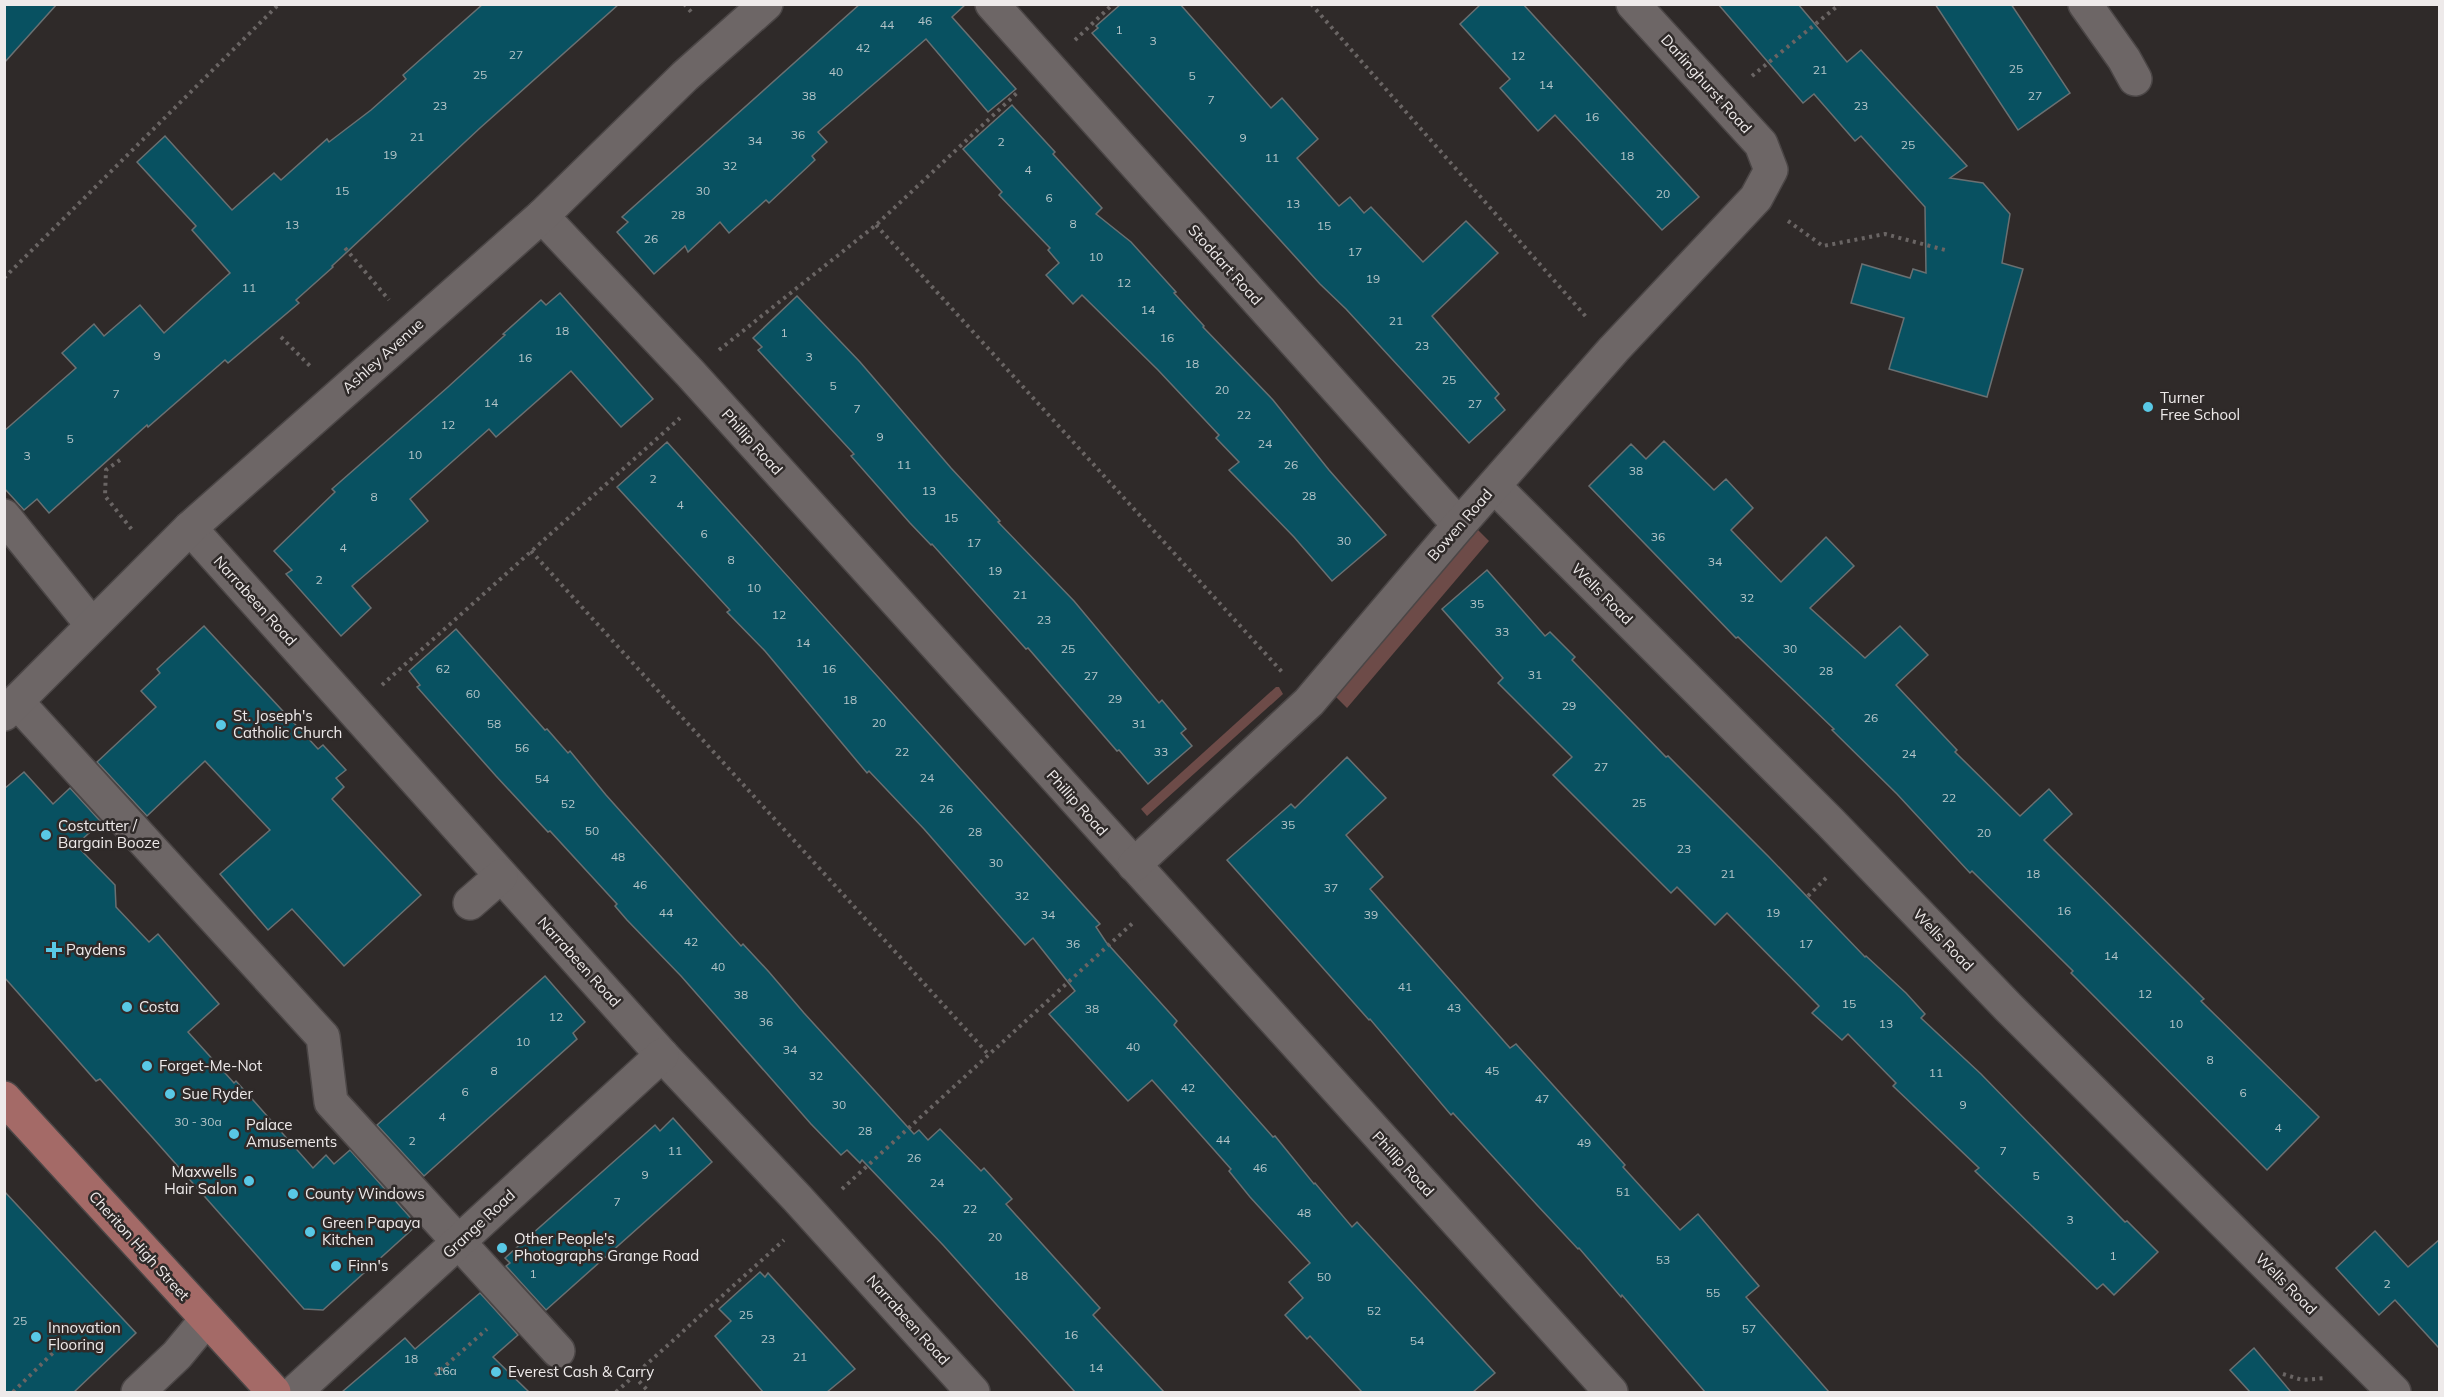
<svg xmlns="http://www.w3.org/2000/svg" width="2444" height="1397" font-family="Mulish,sans-serif">
  <style>
    .green { fill: #6d4b48 }
    .building { fill: #085161; stroke: #6a7072; stroke-width: 1.5 }
    .lines { fill: none; stroke-linecap: round; stroke-linejoin: round }
    .minor-casing { stroke: #4b4646; stroke-width: 36 }
    .major-casing { stroke: #4b4646; stroke-width: 36 }
    .path { stroke: #6a6564; stroke-width: 4; stroke-dasharray: 3 4.5; stroke-linecap: butt }
    .minor { stroke: #6d6666; stroke-width: 33 }
    .major { stroke: #a46a67; stroke-width: 33 }
    .poi-dot { fill: #59c8e5; stroke: #2f2a29; stroke-width: 2 }
    .labels { text-anchor: middle; stroke-width: 5; stroke-linejoin: round; paint-order: stroke }
    .number-label { font-size: 12px; fill: #b4c4c8 }
    .street-label { font-size: 15px; fill: #eeeaea; stroke: #2f2a29 }
    .poi-label { font-size: 15px; fill: #eeeaea; stroke: #2f2a29; text-anchor: start }
  </style>
  <rect width="100%" height="100%" fill="#2f2a29"/>
  <!-- green -->
  <g class="green">
    <path d="M1478 530 1489 541 1347 708 1330 691Z"/>
    <path d="M1276 687H1279L1283 694 1147 816 1141 809Z"/>
  </g>
  <!-- building -->
  <g class="building">
    <path d="M4 4H57L4 63Z"/>
    <path d="M483 4H619L480 128 332 266 333 267 296 300 299 303 228 363 225 360 148 427 147 425 49 513 37 499 24 510 4 488V431L76 368 62 353 94 324 104 336 140 305 164 333 230 273 192 230 196 226 137 162 165 136 232 210 274 173 281 180 327 139 329 142 371 110 406 79 403 75Z"/>
    <path d="M860 4H966L952 17 1016 89 988 112 926 39 818 132 827 142 812 156 815 160 769 203 766 200 729 233 720 222 688 252 685 246 654 274 617 232 628 222 622 217Z"/>
    <path d="M1121 4H1180L1271 108 1282 98 1318 139 1297 158 1339 206 1350 197 1364 213 1371 207 1423 262 1466 221 1498 253 1432 316 1499 394 1495 398 1505 410 1469 443 1346 309 1320 284 1092 33 1098 28 1096 26Z"/>
    <path d="M1481 4H1523L1699 197 1662 230 1555 115 1538 131 1500 88 1510 79 1460 24Z"/>
    <path d="M1718 4H1798L1847 62 1861 50 1967 166 1950 178 1983 183 2010 214 2002 263 2023 269 1987 397 1889 369 1904 318 1851 303 1862 264 1910 278 1913 269 1926 273 1925 207 1861 136 1855 141 1814 94 1803 103Z"/>
    <path d="M1935 4H2011L2070 93 2018 130Z"/>
    <path d="M1012 105 1055 152 1053 154 1102 208 1096 214 1131 242 1176 292 1174 293 1204 326 1203 327 1273 400 1329 470 1386 535 1332 581 1294 537 1229 470 1239 462 1216 438 1219 435 1158 370 1082 295 1073 304 1046 275 1059 263 1048 250 1050 248 999 195 1002 192 963 149Z"/>
    <path d="M560 293 653 399 621 427 571 371 496 437 489 429 410 499 428 521 352 586 371 608 341 636 286 574 292 570 274 551 335 492 332 489 448 387 505 335 503 334 541 300 546 305Z"/>
    <path d="M797 296 860 362 951 468 1000 521 998 522 1074 601 1159 703 1162 700 1186 729 1181 733 1192 746 1148 784 1119 750 1117 751 1028 648 1026 649 932 544 931 545 910 523 851 456 854 454 758 350 762 347 753 338Z"/>
    <path d="M1664 441 1714 490 1726 479 1753 508 1731 530 1781 582 1826 537 1854 566 1810 608 1865 658 1900 626 1928 655 1896 685 1957 750 1955 752 2020 816 2049 789 2072 814 2044 840 2186 981 2204 999 2201 1001 2319 1117 2267 1170 2071 973 2073 971 1972 871 1970 873 1897 794 1832 730 1834 729 1738 637 1736 638 1589 486 1631 444 1646 459Z"/>
    <path d="M667 442 1100 924 1096 927 1106 942 1177 1021 1174 1025 1273 1137 1275 1136 1314 1184 1315 1183 1352 1227 1357 1222 1495 1373 1473 1392H1362L1310 1336 1307 1339 1285 1315 1303 1298 1289 1282 1310 1263 1250 1197 1229 1171 1231 1169 1152 1080 1128 1101 1049 1014 1075 991 1033 938 1025 945 924 829 869 771 867 773 765 651 727 612 730 610 617 487Z"/>
    <path d="M1487 570 1545 636 1550 632 1575 657 1572 660 1666 757 1668 756 1768 856 1865 957 1866 956 1906 993 1925 1014 1921 1018 1981 1074 2125 1222 2127 1221 2158 1252 2114 1295 2103 1284 2097 1289 1975 1171 1979 1168 1893 1086 1896 1083 1848 1034 1842 1040 1812 1013 1819 1006 1727 913 1715 925 1677 887 1671 893 1553 775 1572 757 1498 683 1503 678 1442 609Z"/>
    <path d="M204 626 318 749 323 745 346 770 336 778 344 787 332 799 421 895 344 966 292 909 268 930 220 874 270 830 205 761 147 816 97 762 156 707 141 691 160 673 157 669Z"/>
    <path d="M456 629 545 730 547 729 568 753 570 751 606 795 704 905 741 946 743 944 769 972 804 1013 914 1134 919 1130 928 1140 940 1129 981 1171 984 1168 1012 1199 1006 1204 1100 1308 1093 1315 1164 1392H1075L943 1245 862 1160 860 1163 847 1150 841 1155 811 1124 681 976 627 920 615 906 617 904 550 831 548 832 496 776 417 687 420 685 409 671Z"/>
    <path d="M1347 757 1386 798 1346 835 1383 877 1370 889 1510 1048 1516 1044 1625 1165 1623 1167 1680 1230 1698 1214 1759 1286 1746 1297 1829 1392H1705L1622 1295 1621 1297 1579 1248 1578 1249 1537 1205 1453 1113 1451 1115 1370 1019 1369 1020 1227 860 1291 804 1295 808Z"/>
    <path d="M24 772 53 804 70 788 101 822 76 845 115 885 116 907 149 942 158 934 219 1004 188 1032 234 1083 236 1081 253 1100 313 1168 326 1155 334 1164 350 1150 417 1225 323 1310 304 1309 152 1137 100 1079 96 1081 4 977V789Z"/>
    <path d="M545 976 585 1022 573 1033 577 1039 424 1176 377 1125Z"/>
    <path d="M673 1118 712 1162 546 1310 506 1266 510 1263 505 1258 655 1125 660 1131Z"/>
    <path d="M4 1191 136 1333 74 1392H4Z"/>
    <path d="M2375 1231 2408 1267 2439 1240V1348L2395 1300 2379 1315 2336 1268Z"/>
    <path d="M760 1272 765 1277 768 1273 855 1369 827 1392H763L715 1336 731 1321 719 1309Z"/>
    <path d="M480 1293 518 1335 493 1357 529 1392H342L405 1338 415 1349Z"/>
    <path d="M2254 1348 2291 1392H2250L2230 1370Z"/>
  </g>
  <g class="lines">
    <!-- minor casing -->
    <g class="minor-casing">
      <g id="minor">
        <path d="M992 4 1459 525"/>
        <path d="M2085 4 2124 59 2135 79"/>
        <path d="M542 216 690 373 1611 1392"/>
        <path d="M1494 486 1830 822 2008 1007 2394 1392"/>
        <path d="M4 516 92 625"/>
        <path d="M190 528 662 1055 797 1198 973 1392"/>
        <path d="M17 702 323 1037 331 1102 558 1351"/>
        <path d="M4 714 190 528 542 216 685 76 766 4"/>
        <path d="M1134 865 1309 702 1459 525 1614 349 1756 198 1771 170 1761 144 1633 4"/>
        <path d="M470 903 501 876"/>
        <path d="M138 1392 177 1355 206 1320"/>
        <path d="M295 1392 662 1055"/>
      </g>
    </g>
    <!-- major casing -->
    <g class="major-casing">
      <path id="major" d="M4 1098 274 1392"/>
    </g>
    <!-- path -->
    <g class="path">
      <path d="M684 4 694 15"/>
      <path d="M1311 4 1588 319"/>
      <path d="M1075 40 1113 4"/>
      <path d="M1752 76 1840 4"/>
      <path d="M1788 221 1823 246 1885 234 1945 250"/>
      <path d="M876 225 1283 673"/>
      <path d="M345 248 389 300"/>
      <path d="M4 278 279 4"/>
      <path d="M281 337 312 368"/>
      <path d="M719 350 876 225 1018 92"/>
      <path d="M120 460 106 470 105 496 133 531"/>
      <path d="M531 551 989 1055"/>
      <path d="M382 685 680 418"/>
      <path d="M1808 896 1828 876"/>
      <path d="M842 1189 1135 921"/>
      <path d="M2283 1374 2302 1380 2326 1378"/>
      <path d="M435 1375 487 1329"/>
      <path d="M634 1376 649 1392"/>
      <path d="M13 1392 64 1342"/>
      <path d="M616 1392 784 1240"/>
    </g>
    <!-- minor -->
    <use href="#minor" class="minor"/>
    <!-- major -->
    <use href="#major" class="major"/>
  </g>
  <!-- markers -->
  <g class="poi-dot">
    <circle cx="2148" cy="407" r="6"/>
    <circle cx="221" cy="725" r="6"/>
    <circle cx="46" cy="835" r="6"/>
    <path d="M51 941h6v6h6v6h-6v6h-6v-6h-6v-6h6z"/>
    <circle cx="127" cy="1007" r="6"/>
    <circle cx="147" cy="1066" r="6"/>
    <circle cx="170" cy="1094" r="6"/>
    <circle cx="234" cy="1134" r="6"/>
    <circle cx="249" cy="1181" r="6"/>
    <circle cx="293" cy="1194" r="6"/>
    <circle cx="310" cy="1232" r="6"/>
    <circle cx="502" cy="1248" r="6"/>
    <circle cx="336" cy="1266" r="6"/>
    <circle cx="36" cy="1337" r="6"/>
    <circle cx="496" cy="1372" r="6"/>
  </g>
  <g class="labels">
    <!-- number labels -->
    <g class="number-label">
      <text x="925" y="25">46</text>
      <text x="887" y="29">44</text>
      <text x="1119" y="34">1</text>
      <text x="1153" y="45">3</text>
      <text x="863" y="52">42</text>
      <text x="516" y="59">27</text>
      <text x="1518" y="60">12</text>
      <text x="2016" y="73">25</text>
      <text x="1820" y="74">21</text>
      <text x="836" y="76">40</text>
      <text x="480" y="79">25</text>
      <text x="1192" y="80">5</text>
      <text x="1546" y="89">14</text>
      <text x="809" y="100">38</text>
      <text x="2035" y="100">27</text>
      <text x="1211" y="104">7</text>
      <text x="440" y="110">23</text>
      <text x="1861" y="110">23</text>
      <text x="1592" y="121">16</text>
      <text x="798" y="139">36</text>
      <text x="417" y="141">21</text>
      <text x="1243" y="142">9</text>
      <text x="755" y="145">34</text>
      <text x="1001" y="146">2</text>
      <text x="1908" y="149">25</text>
      <text x="390" y="159">19</text>
      <text x="1627" y="160">18</text>
      <text x="1272" y="162">11</text>
      <text x="730" y="170">32</text>
      <text x="1028" y="174">4</text>
      <text x="342" y="195">15</text>
      <text x="703" y="195">30</text>
      <text x="1663" y="198">20</text>
      <text x="1049" y="202">6</text>
      <text x="1293" y="208">13</text>
      <text x="678" y="219">28</text>
      <text x="1073" y="228">8</text>
      <text x="292" y="229">13</text>
      <text x="1324" y="230">15</text>
      <text x="651" y="243">26</text>
      <text x="1355" y="256">17</text>
      <text x="1096" y="261">10</text>
      <text x="1373" y="283">19</text>
      <text x="1124" y="287">12</text>
      <text x="249" y="292">11</text>
      <text x="1148" y="314">14</text>
      <text x="1396" y="325">21</text>
      <text x="562" y="335">18</text>
      <text x="784" y="337">1</text>
      <text x="1167" y="342">16</text>
      <text x="1422" y="350">23</text>
      <text x="157" y="360">9</text>
      <text x="809" y="361">3</text>
      <text x="525" y="362">16</text>
      <text x="1192" y="368">18</text>
      <text x="1449" y="384">25</text>
      <text x="833" y="390">5</text>
      <text x="1222" y="394">20</text>
      <text x="116" y="398">7</text>
      <text x="491" y="407">14</text>
      <text x="1475" y="408">27</text>
      <text x="857" y="413">7</text>
      <text x="1244" y="419">22</text>
      <text x="448" y="429">12</text>
      <text x="880" y="441">9</text>
      <text x="70" y="443">5</text>
      <text x="1265" y="448">24</text>
      <text x="415" y="459">10</text>
      <text x="27" y="460">3</text>
      <text x="904" y="469">11</text>
      <text x="1291" y="469">26</text>
      <text x="1636" y="475">38</text>
      <text x="653" y="483">2</text>
      <text x="929" y="495">13</text>
      <text x="1309" y="500">28</text>
      <text x="374" y="501">8</text>
      <text x="680" y="509">4</text>
      <text x="951" y="522">15</text>
      <text x="704" y="538">6</text>
      <text x="1658" y="541">36</text>
      <text x="1344" y="545">30</text>
      <text x="974" y="547">17</text>
      <text x="343" y="552">4</text>
      <text x="731" y="564">8</text>
      <text x="1715" y="566">34</text>
      <text x="995" y="575">19</text>
      <text x="319" y="584">2</text>
      <text x="754" y="592">10</text>
      <text x="1020" y="599">21</text>
      <text x="1747" y="602">32</text>
      <text x="1477" y="608">35</text>
      <text x="779" y="619">12</text>
      <text x="1044" y="624">23</text>
      <text x="1502" y="636">33</text>
      <text x="803" y="647">14</text>
      <text x="1068" y="653">25</text>
      <text x="1790" y="653">30</text>
      <text x="443" y="673">62</text>
      <text x="829" y="673">16</text>
      <text x="1826" y="675">28</text>
      <text x="1535" y="679">31</text>
      <text x="1091" y="680">27</text>
      <text x="473" y="698">60</text>
      <text x="1115" y="703">29</text>
      <text x="850" y="704">18</text>
      <text x="1569" y="710">29</text>
      <text x="1871" y="722">26</text>
      <text x="879" y="727">20</text>
      <text x="494" y="728">58</text>
      <text x="1139" y="728">31</text>
      <text x="522" y="752">56</text>
      <text x="902" y="756">22</text>
      <text x="1161" y="756">33</text>
      <text x="1909" y="758">24</text>
      <text x="1601" y="771">27</text>
      <text x="927" y="782">24</text>
      <text x="542" y="783">54</text>
      <text x="1949" y="802">22</text>
      <text x="1639" y="807">25</text>
      <text x="568" y="808">52</text>
      <text x="946" y="813">26</text>
      <text x="1288" y="829">35</text>
      <text x="592" y="835">50</text>
      <text x="975" y="836">28</text>
      <text x="1984" y="837">20</text>
      <text x="1684" y="853">23</text>
      <text x="618" y="861">48</text>
      <text x="996" y="867">30</text>
      <text x="1728" y="878">21</text>
      <text x="2033" y="878">18</text>
      <text x="640" y="889">46</text>
      <text x="1331" y="892">37</text>
      <text x="1022" y="900">32</text>
      <text x="2064" y="915">16</text>
      <text x="666" y="917">44</text>
      <text x="1773" y="917">19</text>
      <text x="1048" y="919">34</text>
      <text x="1371" y="919">39</text>
      <text x="691" y="946">42</text>
      <text x="1073" y="948">36</text>
      <text x="1806" y="948">17</text>
      <text x="2111" y="960">14</text>
      <text x="718" y="971">40</text>
      <text x="1405" y="991">41</text>
      <text x="2145" y="998">12</text>
      <text x="741" y="999">38</text>
      <text x="1849" y="1008">15</text>
      <text x="1454" y="1012">43</text>
      <text x="1092" y="1013">38</text>
      <text x="556" y="1021">12</text>
      <text x="766" y="1026">36</text>
      <text x="1886" y="1028">13</text>
      <text x="2176" y="1028">10</text>
      <text x="523" y="1046">10</text>
      <text x="1133" y="1051">40</text>
      <text x="790" y="1054">34</text>
      <text x="2210" y="1064">8</text>
      <text x="494" y="1075">8</text>
      <text x="1492" y="1075">45</text>
      <text x="1936" y="1077">11</text>
      <text x="816" y="1080">32</text>
      <text x="1188" y="1092">42</text>
      <text x="465" y="1096">6</text>
      <text x="2243" y="1097">6</text>
      <text x="1542" y="1103">47</text>
      <text x="839" y="1109">30</text>
      <text x="1963" y="1109">9</text>
      <text x="442" y="1121">4</text>
      <text x="198" y="1126">30 - 30a</text>
      <text x="2278" y="1132">4</text>
      <text x="865" y="1135">28</text>
      <text x="1223" y="1144">44</text>
      <text x="412" y="1145">2</text>
      <text x="1584" y="1147">49</text>
      <text x="675" y="1155">11</text>
      <text x="2003" y="1155">7</text>
      <text x="914" y="1162">26</text>
      <text x="1260" y="1172">46</text>
      <text x="645" y="1179">9</text>
      <text x="2036" y="1180">5</text>
      <text x="937" y="1187">24</text>
      <text x="1623" y="1196">51</text>
      <text x="617" y="1206">7</text>
      <text x="970" y="1213">22</text>
      <text x="1304" y="1217">48</text>
      <text x="2070" y="1224">3</text>
      <text x="995" y="1241">20</text>
      <text x="2113" y="1260">1</text>
      <text x="1663" y="1264">53</text>
      <text x="533" y="1278">1</text>
      <text x="1021" y="1280">18</text>
      <text x="1324" y="1281">50</text>
      <text x="2387" y="1288">2</text>
      <text x="1713" y="1297">55</text>
      <text x="1374" y="1315">52</text>
      <text x="746" y="1319">25</text>
      <text x="20" y="1325">25</text>
      <text x="1749" y="1333">57</text>
      <text x="1071" y="1339">16</text>
      <text x="768" y="1343">23</text>
      <text x="1417" y="1345">54</text>
      <text x="800" y="1361">21</text>
      <text x="411" y="1363">18</text>
      <text x="1096" y="1372">14</text>
      <text x="446" y="1375">16a</text>
    </g>
    <!-- street labels -->
    <g class="street-label">
      <text transform="translate(1706 84) rotate(48)" y="5">Darlinghurst Road</text>
      <text transform="translate(1225 265) rotate(48)" y="5">Stoddart Road</text>
      <text transform="translate(383 356) rotate(-42)" y="5">Ashley Avenue</text>
      <text transform="translate(752 442) rotate(48)" y="5">Phillip Road</text>
      <text transform="translate(1460 525) rotate(-49)" y="5">Bowen Road</text>
      <text transform="translate(1602 594) rotate(45)" y="5">Wells Road</text>
      <text transform="translate(255 601) rotate(48)" y="5">Narrabeen Road</text>
      <text transform="translate(1077 803) rotate(48)" y="5">Phillip Road</text>
      <text transform="translate(1943 940) rotate(46)" y="5">Wells Road</text>
      <text transform="translate(579 962) rotate(48)" y="5">Narrabeen Road</text>
      <text transform="translate(1403 1164) rotate(47)" y="5">Phillip Road</text>
      <text transform="translate(479 1224) rotate(-43)" y="5">Grange Road</text>
      <text transform="translate(139 1246) rotate(48)" y="5">Cheriton High Street</text>
      <text transform="translate(2286 1284) rotate(45)" y="5">Wells Road</text>
      <text transform="translate(908 1320) rotate(48)" y="5">Narrabeen Road</text>
    </g>
    <!-- poi labels -->
    <g class="poi-label">
      <text x="2160" y="403">Turner<tspan x="2160" dy="17">Free School</tspan></text>
      <text x="233" y="721">St. Joseph's<tspan x="233" dy="17">Catholic Church</tspan></text>
      <text x="58" y="831">Costcutter /<tspan x="58" dy="17">Bargain Booze</tspan></text>
      <text x="66" y="955">Paydens</text>
      <text x="139" y="1012">Costa</text>
      <text x="159" y="1071">Forget-Me-Not</text>
      <text x="182" y="1099">Sue Ryder</text>
      <text x="246" y="1130">Palace<tspan x="246" dy="17">Amusements</tspan></text>
      <text x="237" y="1177" text-anchor="end">Maxwells<tspan x="237" dy="17">Hair Salon</tspan></text>
      <text x="305" y="1199">County Windows</text>
      <text x="322" y="1228">Green Papaya<tspan x="322" dy="17">Kitchen</tspan></text>
      <text x="514" y="1244">Other People's<tspan x="514" dy="17">Photographs Grange Road</tspan></text>
      <text x="348" y="1271">Finn's</text>
      <text x="48" y="1333">Innovation<tspan x="48" dy="17">Flooring</tspan></text>
      <text x="508" y="1377">Everest Cash &amp; Carry</text>
    </g>
  </g>
  <!-- border -->
  <rect width="2444" height="1397" fill="none" stroke="#eeeaea" stroke-width="12"/>
</svg>
